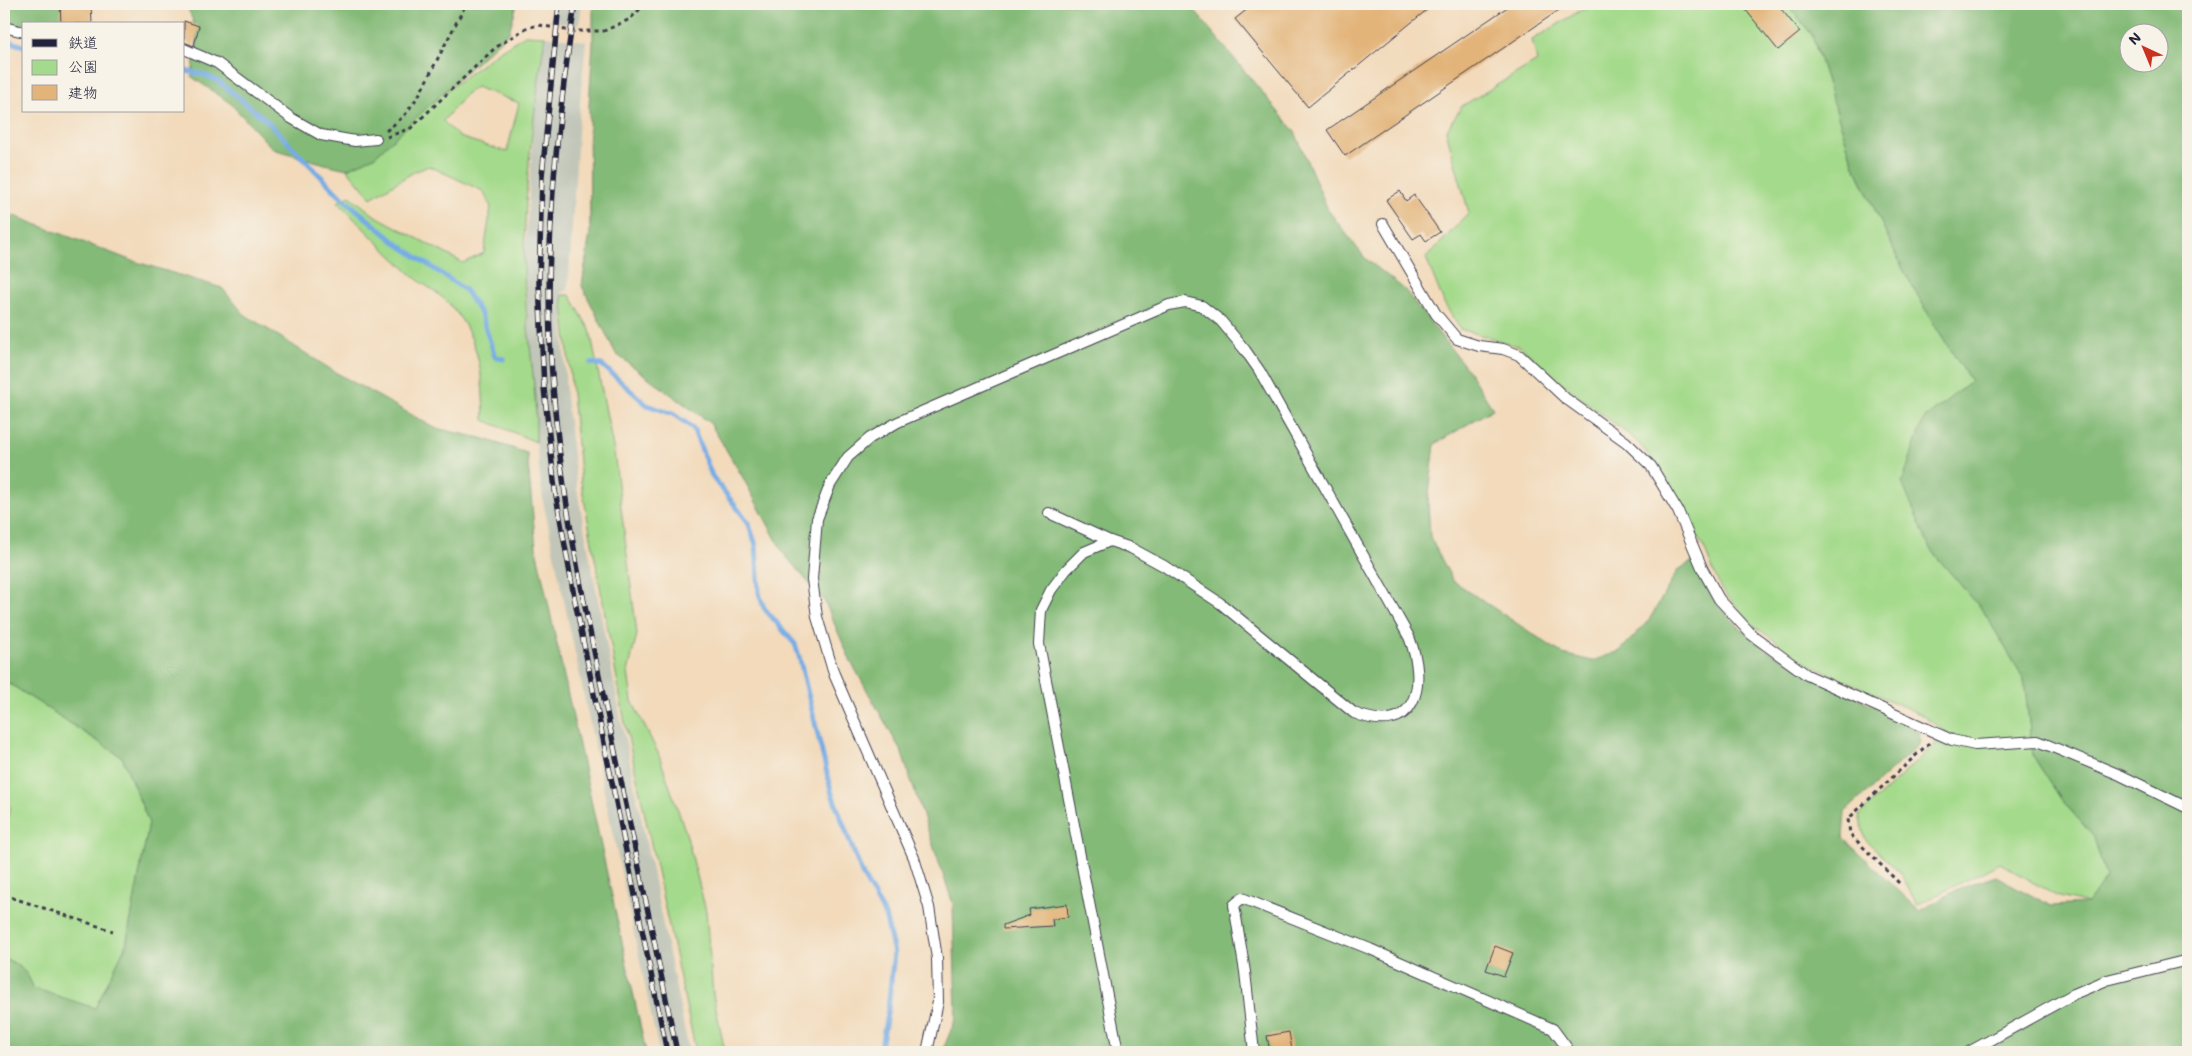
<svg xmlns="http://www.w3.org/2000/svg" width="2192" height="1056" font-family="Mali,'Klee One',sans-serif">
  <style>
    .industrial { fill: #c1c6b9 }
    .green { fill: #a4da8b; stroke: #637e63; fill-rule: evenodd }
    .forest { fill: #83ba77; stroke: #526e59; fill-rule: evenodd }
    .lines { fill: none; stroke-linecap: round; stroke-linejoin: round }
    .stream { stroke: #76ace4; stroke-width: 5 }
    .building { fill: #e3b479 }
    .lane-casing { stroke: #413e4e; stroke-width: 12 }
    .path { stroke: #413e4e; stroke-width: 3; stroke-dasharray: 4 4; stroke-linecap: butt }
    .lane { stroke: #fff; stroke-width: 10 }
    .rail-casing { stroke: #22223b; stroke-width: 5.5 }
    .rail { stroke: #f7f3e8; stroke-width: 4; stroke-dasharray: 11; stroke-linecap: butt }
  </style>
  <rect width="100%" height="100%" fill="#f7f3e8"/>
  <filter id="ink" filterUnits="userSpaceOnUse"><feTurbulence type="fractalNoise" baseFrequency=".02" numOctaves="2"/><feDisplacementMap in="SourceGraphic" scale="10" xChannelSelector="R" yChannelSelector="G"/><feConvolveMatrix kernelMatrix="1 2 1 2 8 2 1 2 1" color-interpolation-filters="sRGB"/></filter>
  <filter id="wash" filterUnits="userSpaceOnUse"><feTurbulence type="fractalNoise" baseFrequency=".0096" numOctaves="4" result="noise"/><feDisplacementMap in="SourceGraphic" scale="20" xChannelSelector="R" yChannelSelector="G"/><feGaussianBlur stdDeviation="1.12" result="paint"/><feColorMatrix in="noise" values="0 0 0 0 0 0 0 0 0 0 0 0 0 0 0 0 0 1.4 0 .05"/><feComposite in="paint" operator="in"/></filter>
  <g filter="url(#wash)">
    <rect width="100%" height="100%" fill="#f2dabb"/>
    <!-- industrial -->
    <g class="industrial">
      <path d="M552 4H582L579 25 550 21Z"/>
      <path d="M545 36 586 41 580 101 568 290 562 292 566 397 577 490 622 724 689 1052H659L543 501 536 442 535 410 524 264 535 105Z"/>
    </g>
    <!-- green -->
    <g class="green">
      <path d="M1610 4H1787L1812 35 1853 163 1904 271 1938 331 1971 381 1923 420 1930 549 1984 612 2024 679 2033 756 2061 799 2094 837 2106 878 2088 904 2056 896 2000 863 1917 905 1901 874 1865 839 1859 815 1947 733 1920 714 1808 664 1754 626 1721 589 1705 550 1663 473 1637 441 1569 389 1521 347 1460 329 1444 303 1426 258 1469 213 1446 131 1462 106 1537 61 1532 40 1583 9Z"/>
      <path d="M525 35 545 36C534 111 524 187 524 263 524 323 538 382 536 442L484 420C483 373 479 331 443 298 434 289 421 284 412 275 387 252 362 227 338 202L350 196 374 215 463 263 484 253 491 207 483 191 429 166 414 172 371 198 347 169 374 157 428 105 495 54ZM476 87 519 103 507 152 459 137 443 121 466 94Z"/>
      <path d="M562 295H570L590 330 614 452 637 634 628 672 632 701 658 753 686 833 706 911 713 994 725 1052H696L625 723 581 482Z"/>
      <path d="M4 680 122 757 149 823 126 945 95 1009 33 988C28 971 19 965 4 958V825L11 807 4 801Z"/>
    </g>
    <!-- forest -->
    <g class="forest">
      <path d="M4 4H69L64 24H24V30L4 25Z"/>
      <path d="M186 4H517L509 32 374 157 347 169 325 164 273 149 230 103 192 77C193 67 194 59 196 50 199 35 192 17 186 4Z"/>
      <path d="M593 4H1189L1295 132 1328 210 1365 258 1404 289 1467 369 1493 409 1435 444 1428 502 1430 537 1453 581 1563 654 1592 661 1620 651 1649 620 1678 570 1693 561 1714 601 1740 628 1768 651 1910 725 1919 733 1921 743 1845 812 1843 838 1920 911 1958 889 1996 876 2051 906 2087 904 2106 878 2094 837 2061 799 2033 756 2024 679 1984 612 1930 549 1902 483 1923 420 1971 381 1938 331 1904 271 1853 163 1812 35 1787 4H2188V1052H942L956 1018 953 904 901 751 850 660 825 602 784 554 742 476 710 423 616 354 582 286 590 233 589 106 593 43ZM2130 32H2160V62H2130Z"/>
      <path d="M4 212 130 260 222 288 244 314 335 372 435 428 481 438 527 453 536 548 646 1052H4V958C19 965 28 971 33 988L95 1008 126 945 149 823 122 757 4 680Z"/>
    </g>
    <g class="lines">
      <!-- stream -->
      <g class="stream">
        <path d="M4 40 24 46"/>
        <path d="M184 71 202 74 218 81 233 93 267 121 339 195 395 242 465 290 481 314 495 357 504 359"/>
        <path d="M591 363 602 365 647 405 673 414 693 428 712 476 748 522 756 545 759 593 764 608 795 644 799 656 832 794 863 876 885 915 894 953 888 1009 880 1052"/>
      </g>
    </g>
    <g id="blocks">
      <!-- building -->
      <g class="building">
        <path d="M60 4H91L92 24H61Z"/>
        <path d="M1254 4H1434L1308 107 1235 19Z"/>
        <path d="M1512 4H1568L1345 156 1327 130Z"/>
        <path d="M1741 4H1777L1800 32 1778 50Z"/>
        <path d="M184 21 199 26 194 46 184 42Z"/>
        <path d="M1400 191 1406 201 1414 195 1440 232 1426 241 1421 234 1413 239 1386 200Z"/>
        <path d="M1067 904 1068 917 1052 919 1053 926 1003 929V925L1030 915 1029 909Z"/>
        <path d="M1495 946 1513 953 1504 976 1486 970Z"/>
        <path d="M1289 1032 1292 1050 1270 1052 1267 1036Z"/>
      </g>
    </g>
  </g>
  <g filter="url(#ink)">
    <use href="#blocks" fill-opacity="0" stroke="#413e4e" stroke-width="1"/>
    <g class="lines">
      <!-- lane casing -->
      <g class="lane-casing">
        <g id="lane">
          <path d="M4 27 24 32"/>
          <path d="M184 49 217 63 291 118 321 135 355 141 376 139"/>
          <path d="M1383 224 1436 314 1457 339 1479 346 1503 349 1519 355 1565 398 1626 442 1651 466 1678 511 1703 570 1719 599 1752 635 1807 675 1952 740 1975 745 2038 741 2120 775 2188 808"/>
          <path d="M1110 541 1084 552 1066 570 1051 590 1041 610 1039 644 1118 1052"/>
          <path d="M927 1052 938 1002 937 958 929 907 914 858 834 674 817 617 812 579 817 519 830 485 848 457 870 438 898 422 1169 305 1185 302 1202 306 1221 321 1245 350 1259 370 1409 637C1428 684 1417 738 1354 713L1220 603 1164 566 1131 548 1110 541 1049 513"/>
          <path d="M1254 1052 1245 972 1234 905 1242 898 1370 949 1553 1029 1570 1052"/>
          <path d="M1969 1052 2074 994 2107 980 2188 960"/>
        </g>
      </g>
      <!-- path -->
      <g class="path">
        <path d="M386 131 404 116 419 95 466 4"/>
        <path d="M387 137 411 128 495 48 526 28 539 25 571 31H604L630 19 645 4"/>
        <path d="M1899 883 1850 834 1848 819 1929 743"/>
        <path d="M4 895 113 931"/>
      </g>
      <!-- lane -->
      <use href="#lane" class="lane"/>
      <!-- rail casing -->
      <g class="rail-casing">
        <g id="rail">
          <path d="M559 4 542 176 539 283 544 388 555 490 574 596 667 1052"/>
          <path d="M575 4C556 129 542 260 553 387 561 496 584 605 607 713 630 826 654 939 677 1052"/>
        </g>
      </g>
      <!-- rail -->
      <use href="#rail" class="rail"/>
    </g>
  </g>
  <!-- margin -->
  <rect width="2192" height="1056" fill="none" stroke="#f7f3e8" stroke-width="20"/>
  <!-- legend -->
  <rect x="22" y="22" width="162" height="90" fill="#f7f3e8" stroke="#a29fa3"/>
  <rect x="32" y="39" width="25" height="8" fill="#22223b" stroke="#a29fa3"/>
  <text x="68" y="48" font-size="15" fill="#22223b">鉄道</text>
  <rect x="32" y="60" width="25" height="15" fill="#a4da8b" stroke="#a29fa3"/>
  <text x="68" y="72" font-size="15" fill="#22223b">公園</text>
  <rect x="32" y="85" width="25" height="15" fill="#e3b479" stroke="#a29fa3"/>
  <text x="68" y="98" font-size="15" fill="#22223b">建物</text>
  <!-- north arrow -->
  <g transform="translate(2144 48) rotate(316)"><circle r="24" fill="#f7f3e8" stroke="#a29fa3"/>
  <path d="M0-4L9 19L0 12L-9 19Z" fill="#c8321e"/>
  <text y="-8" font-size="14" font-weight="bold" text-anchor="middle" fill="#22223b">N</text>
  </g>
</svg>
